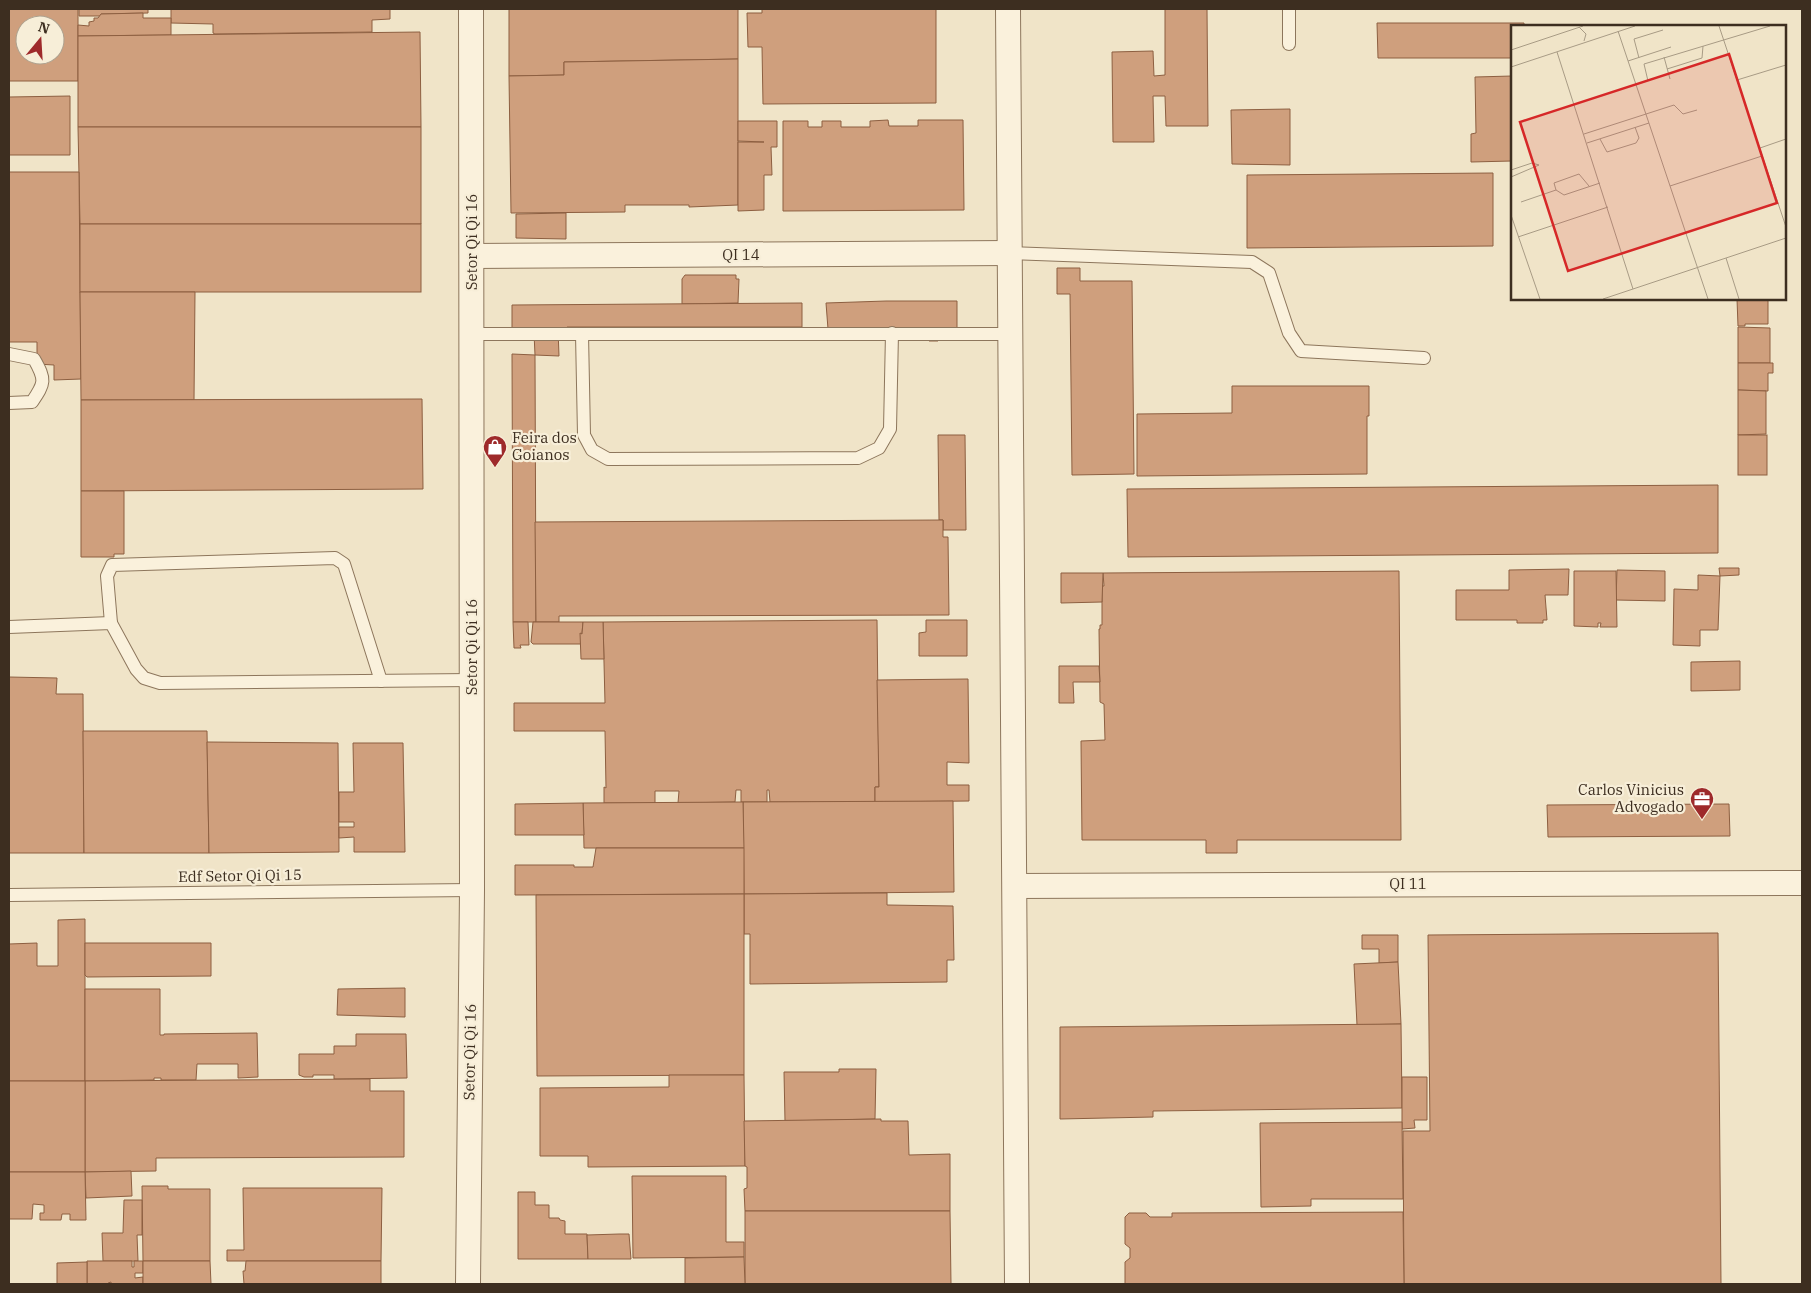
<svg xmlns="http://www.w3.org/2000/svg" width="1811" height="1293" font-family="'IBM Plex Serif',serif">
  <style>
    .building { fill: #cf9f7d; stroke: #8d5f41; fill-rule: evenodd }
    .lines { fill: none; stroke-linecap: round; stroke-linejoin: round }
    .lane-casing { stroke: #8d765c; stroke-width: 14 }
    .street-casing { stroke: #8d765c; stroke-width: 26 }
    .lane { stroke: #faf1dc; stroke-width: 12 }
    .street { stroke: #faf1dc; stroke-width: 24 }
    .labels { text-anchor: middle; stroke-width: 4.5; stroke-linejoin: round; paint-order: stroke }
    .street-label { font-size: 15px; fill: #3d2e20; stroke: #f7eed8 }
    .poi-label { font-size: 15px; fill: #3d2e20; stroke: #f7eed8; text-anchor: start }
    .inset-road { fill: none; stroke: #a89b85; stroke-width: 1 }
    .view { fill: #d62828; fill-opacity: 0.15; stroke: #d62828; stroke-width: 2.5 }
    .inset-edge { fill: none; stroke: #3d2e20; stroke-width: 2.5 }
  </style>
  <rect width="100%" height="100%" fill="#f0e4c8"/>
  <!-- building -->
  <g class="building">
    <path d="M9 9H78V81H9ZM25 25H55V55H25Z"/>
    <path d="M79 9H148V13L101 14V16H79Z"/>
    <path d="M171 9H390V19L372 20V32L215 34 213 33V24L171 23Z"/>
    <path d="M509 9H738V59L564 62V75L509 76Z"/>
    <path d="M762 9H936V103L763 104 762 47H748L747 13H762Z"/>
    <path d="M1165 9H1207L1208 126H1166L1165 96H1153L1154 142H1113L1112 52 1153 51 1154 76 1165 75Z"/>
    <path d="M143 13V18H171V35L78 36V25L89 26V22L94 21V18H98L101 14Z"/>
    <path d="M1377 23H1524V26H1512V58H1378Z"/>
    <path d="M420 32 421 127H78V36Z"/>
    <path d="M738 59V205L689 207V205H625V212L511 213 509 76 564 75V62Z"/>
    <path d="M1512 76V161L1471 162V134L1476 133 1475 77Z"/>
    <path d="M70 96V155H9V97Z"/>
    <path d="M1290 109V165L1232 164 1231 110Z"/>
    <path d="M888 120 889 126H918V120H963L964 210 783 211V121H808V127H822V121H841V127H870V121Z"/>
    <path d="M738 121H777V147H771L772 175H764V210L738 211V142H764L738 141Z"/>
    <path d="M78 127H421V224H80Z"/>
    <path d="M9 172H79L81 379 54 380V365L37 364V342H9Z"/>
    <path d="M1493 173V246L1247 248V175Z"/>
    <path d="M566 213V239L516 238V214Z"/>
    <rect x="80" y="224" width="341" height="68"/>
    <path d="M1057 268H1080V281H1132L1134 474 1072 475 1070 294H1057Z"/>
    <path d="M685 275H736V279H739L738 303 682 304V279Z"/>
    <path d="M80 292H195L194 400H81Z"/>
    <path d="M1737 299H1768V324H1745V326H1738Z"/>
    <path d="M886 301H957V329L938 332V341H929V332L828 329 826 303Z"/>
    <path d="M802 303V327H567V329H558L559 356 535 355 534 333 512 331V305Z"/>
    <path d="M1738 327 1770 328V363H1738Z"/>
    <path d="M512 354 535 355 536 622H513Z"/>
    <path d="M1738 363H1773V373H1768V391L1738 390Z"/>
    <path d="M1232 386H1369V416H1367V474L1137 476V414L1232 413Z"/>
    <path d="M1738 390 1766 391V434L1738 435Z"/>
    <path d="M422 399 423 489 81 491V400Z"/>
    <path d="M938 435H965L966 530H943V520H939Z"/>
    <rect x="1738" y="435" width="29" height="40"/>
    <path d="M1718 485V553L1128 557 1127 489Z"/>
    <path d="M81 491H124V554H114V557H81Z"/>
    <path d="M943 520V537H948L949 615 559 616V622H536L535 522Z"/>
    <path d="M1719 568H1739V575L1720 576Z"/>
    <path d="M1569 569 1568 595H1545L1547 620H1543V623H1517V620H1456V590H1509V570Z"/>
    <path d="M1617 570 1665 571V601L1616 600Z"/>
    <path d="M1399 571 1401 840H1237V853H1206V840H1082L1081 741 1105 740 1104 704 1100 702 1099 629H1100V625H1102V586H1104L1103 573Z"/>
    <path d="M1574 571H1616L1617 627H1600L1601 623H1598V627L1574 626Z"/>
    <path d="M1061 573H1103L1102 602 1061 603Z"/>
    <path d="M1698 575 1720 576 1718 630H1700V646L1673 645 1674 589 1698 590Z"/>
    <path d="M877 620 879 787H875V802H770L769 790H767V802H741V790H736L735 802 678 803 679 791H655V803H604V787L606 788 605 731H514V703H605L603 622Z"/>
    <path d="M926 620H967V656H919V633L926 632Z"/>
    <path d="M513 622H528L529 645H520L521 648H514Z"/>
    <path d="M533 622H583L581 644H533L531 642Z"/>
    <path d="M583 622H603L604 659H581L580 633 582 634Z"/>
    <path d="M1740 661V690L1691 691V662Z"/>
    <path d="M1059 666H1099L1100 682H1073L1074 703H1059Z"/>
    <path d="M9 677 57 678 56 694H83L84 853H9Z"/>
    <path d="M968 679 969 763 947 762V785H969V801L875 802V787H879L877 680Z"/>
    <path d="M83 731H207L209 853H84Z"/>
    <path d="M207 742 338 743 339 852 209 853Z"/>
    <path d="M353 743H403L405 852H354V837L339 838V827H354V822H339V792H354Z"/>
    <path d="M953 801 954 892 744 894 743 802Z"/>
    <path d="M743 802 744 848H584L583 803Z"/>
    <path d="M583 803 584 835H515V804Z"/>
    <path d="M1729 804 1730 836 1548 837 1547 805Z"/>
    <path d="M596 848H744V894L515 895V865H574V867H593Z"/>
    <path d="M887 893V905L953 906 954 960H947V982L750 984V934H744V894Z"/>
    <path d="M744 894V1075L537 1076 536 895Z"/>
    <path d="M85 919V1081H9V944L37 943V966H58V920Z"/>
    <path d="M1718 933 1721 1284H1404L1403 1131H1430L1428 935Z"/>
    <path d="M1362 935H1398V962L1379 963V949H1362Z"/>
    <path d="M85 943H211V976L87 977 85 975Z"/>
    <path d="M1398 962 1401 1024 1357 1025 1354 964Z"/>
    <path d="M405 988V1017L337 1015 338 989Z"/>
    <path d="M85 989H160V1035H164V1034L257 1033 258 1077 238 1078V1064H197L196 1080H161V1078H154V1080L85 1081Z"/>
    <path d="M1401 1024 1402 1108 1153 1111V1117L1060 1119V1027Z"/>
    <path d="M356 1034H406L407 1078 334 1079V1075H313V1077H304L299 1075V1054H334V1046H356Z"/>
    <path d="M839 1069H876L875 1119 785 1121 784 1072H839Z"/>
    <path d="M669 1075H744L745 1166 588 1167V1156H540V1088L669 1087Z"/>
    <path d="M1402 1077H1427V1120H1414L1415 1128 1402 1129Z"/>
    <path d="M370 1079V1091H404V1157L156 1158V1171L85 1172V1081Z"/>
    <rect x="9" y="1081" width="76" height="91"/>
    <path d="M881 1119V1121H908L909 1155 950 1154V1211H745L744 1189 747 1188V1167L745 1166 744 1121Z"/>
    <path d="M1402 1122 1403 1199H1311V1206L1261 1207 1260 1123Z"/>
    <path d="M131 1171 132 1196 86 1198 85 1172Z"/>
    <path d="M9 1172H85L86 1220H70V1214H62L61 1220H40V1213H44V1205L33 1204 32 1219H9Z"/>
    <path d="M632 1176H726V1242H744V1257L633 1258Z"/>
    <path d="M142 1186H168V1189H210V1261H143Z"/>
    <path d="M243 1188H382L381 1261H227V1250H244Z"/>
    <path d="M518 1192H535V1205H549V1218H559L560 1220 565 1221V1234H587L588 1259H518Z"/>
    <path d="M124 1200H142V1235H137L138 1261H103L102 1233H123Z"/>
    <path d="M745 1211H950L951 1284H745Z"/>
    <path d="M1403 1212 1404 1284H1125V1262L1130 1258V1248L1125 1244V1217L1129 1213H1146L1150 1217H1172V1213Z"/>
    <path d="M619 1234H629L631 1259H588L587 1235Z"/>
    <path d="M744 1257 745 1284H685V1258Z"/>
    <path d="M87 1261H132V1267H134V1261H143V1273H135V1278L143 1277V1284H111V1282L108 1283V1284H87Z"/>
    <path d="M143 1261H210L211 1284H143Z"/>
    <path d="M246 1261H381V1284H244L243 1271H245Z"/>
    <path d="M87 1262V1284H57V1263Z"/>
  </g>
  <g class="lines">
    <!-- lane casing -->
    <g class="lane-casing">
      <g id="lane">
        <path d="M1289 44V9"/>
        <path d="M1010 253 1252 262 1269 273 1289 333 1301 351 1424 358"/>
        <path d="M472 334H1010"/>
        <path d="M582 334 584 435 592 450 608 459 858 458 879 448 890 429 892 333"/>
        <path d="M9 354 34 359C46 380 45 383 32 402L9 403"/>
        <path d="M111 623 107 576 112 565 335 558 344 564 381 681"/>
        <path d="M9 627 111 623 136 669 144 678 160 683 472 680"/>
        <path d="M9 895 472 890"/>
      </g>
    </g>
    <!-- street casing -->
    <g class="street-casing">
      <g id="street">
        <path d="M1008 9 1017 1284"/>
        <path d="M472 256 1010 253"/>
        <path d="M1015 886 1802 883"/>
        <path d="M468 1284 472 890 471 9"/>
      </g>
    </g>
    <!-- lane -->
    <use href="#lane" class="lane"/>
    <!-- street -->
    <use href="#street" class="street"/>
  </g>
  <!-- icons -->
  <defs>
    <g id="shop-pin" transform="scale(1.25)"><path d="M0 17L-7.5 6A9.5 9.5 0 1 1 7.5 6Z" fill="#9e2a2b" stroke="#f7eed8"/><path d="M-5-2.5h2.3a2.7 3.5 0 0 1 5.4 0H5L5.5 6h-11ZM-1.5-2.5h3a1.5 2.3 0 0 0-3 0Z" fill="#fff"/></g>
    <g id="office-pin" transform="scale(1.25)"><path d="M0 17L-7.5 6A9.5 9.5 0 1 1 7.5 6Z" fill="#9e2a2b" stroke="#f7eed8"/><path d="M-6-3h4V-5.5h4V-3h4V5H-6ZM-1-4.5V-3h2v-1.5ZM-6 0V1H6V0Z" fill="#fff"/></g>
  </defs>
  <g fill-rule="evenodd">
    <use href="#shop-pin" x="495" y="447"/>
    <use href="#office-pin" x="1702" y="799"/>
  </g>
  <g class="labels">
    <!-- street labels -->
    <g class="street-label">
      <text transform="translate(472 242) rotate(-90)" y="5">Setor Qi Qi 16</text>
      <text x="741" y="260">QI 14</text>
      <text transform="translate(472 647) rotate(-90)" y="5">Setor Qi Qi 16</text>
      <text transform="translate(240 876) rotate(-1)" y="5">Edf Setor Qi Qi 15</text>
      <text x="1408" y="889">QI 11</text>
      <text transform="translate(470 1052) rotate(-89)" y="5">Setor Qi Qi 16</text>
    </g>
    <!-- poi labels -->
    <g class="poi-label">
      <text x="512" y="443">Feira dos<tspan x="512" dy="17">Goianos</tspan></text>
      <text x="1684" y="795" text-anchor="end">Carlos Vinicius<tspan x="1684" dy="17">Advogado</tspan></text>
    </g>
  </g>
  <!-- overview -->
  <g transform="translate(1511 25)">
    <rect width="275" height="275" fill="#f0e4c8"/>
    <path class="inset-road" d="M208 1 275 202M68 2 75 9 73 16M107 6 197 274M0 25 72 1M46 27 122 264M153 32 159 54M128 33 123 14 152 5M117 36 160 22M0 42 124 1M156 44 191 33 192 21M226 55 275 40M137 56 133 39 259 1M73 109 163 80 172 89 186 85M89 114 96 127 125 118 128 113 124 102M76 118 138 98M249 123 275 114M0 145 21 138 28 140 0 152M159 161 251 131M45 165 43 158 68 149 78 161M10 177 45 165 53 170 89 158M0 190 29 274M7 212 97 182M215 233 228 274M92 274 275 213"/>
    <path class="view" d="M218 29 266 178 57 246 9 97Z"/>
    <rect width="275" height="275" class="inset-edge"/>
  </g>
  <!-- border -->
  <rect width="1811" height="1293" fill="none" stroke="#3d2e20" stroke-width="20"/>
  <!-- north arrow -->
  <g transform="translate(40 40) rotate(18)"><circle r="24" fill="#f7eed8" stroke="#ada18e"/>
  <path d="M0-4L9 19L0 12L-9 19Z" fill="#9e2a2b"/>
  <text y="-8" font-size="14" font-weight="bold" text-anchor="middle" fill="#3d2e20">N</text>
  </g>
</svg>
